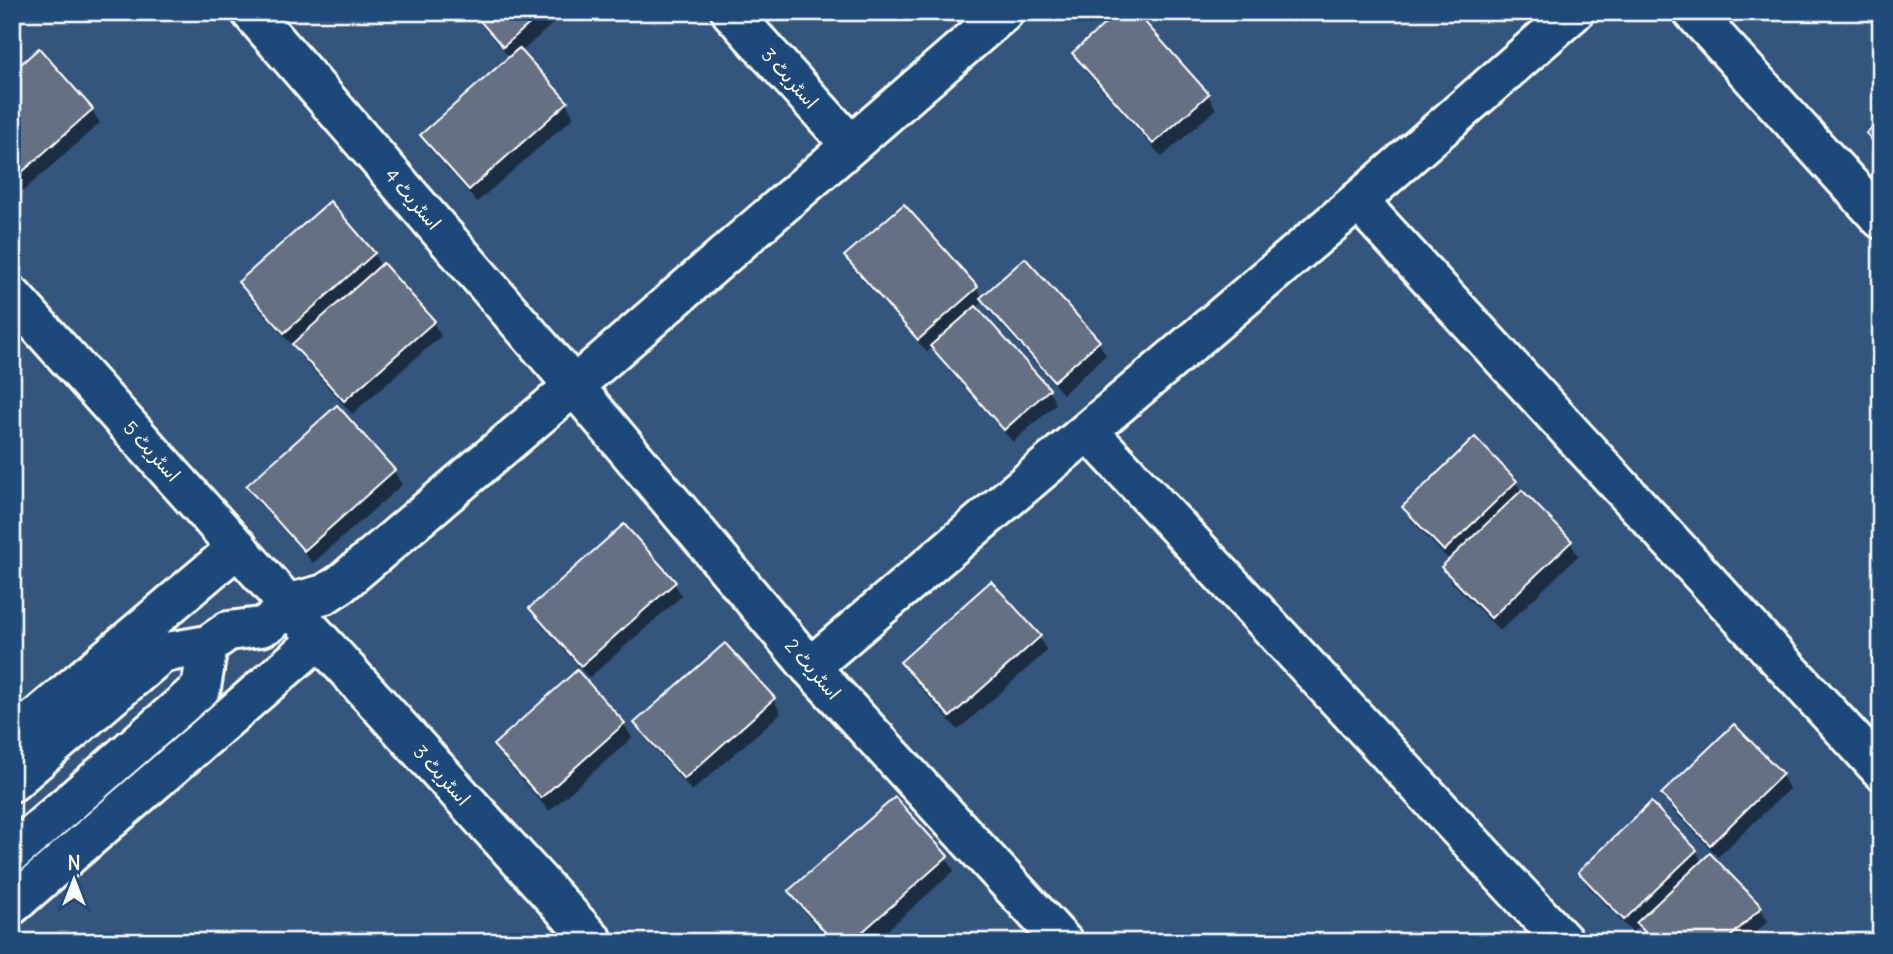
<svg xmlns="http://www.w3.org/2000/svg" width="1893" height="954" font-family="Delius,'Playpen Sans Arabic',sans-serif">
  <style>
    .shadow { fill: #0007 }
    .building { fill: #656f84; stroke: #fff; stroke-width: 2 }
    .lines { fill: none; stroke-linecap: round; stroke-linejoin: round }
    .minor-casing { stroke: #fff; stroke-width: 44 }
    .tertiary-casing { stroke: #fff; stroke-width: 44 }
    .secondary-casing { stroke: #fff; stroke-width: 44 }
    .minor { stroke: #1f4a7a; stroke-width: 38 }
    .tertiary { stroke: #1f4a7a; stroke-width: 38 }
    .secondary { stroke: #1f4a7a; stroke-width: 38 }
    .labels { text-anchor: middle; stroke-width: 5; stroke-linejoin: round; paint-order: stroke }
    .street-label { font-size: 19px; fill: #fff; stroke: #1f4a7a }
  </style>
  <rect width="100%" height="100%" fill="#34557d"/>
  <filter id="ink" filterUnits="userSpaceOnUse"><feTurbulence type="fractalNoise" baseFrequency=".0143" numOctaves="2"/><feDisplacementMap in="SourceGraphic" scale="14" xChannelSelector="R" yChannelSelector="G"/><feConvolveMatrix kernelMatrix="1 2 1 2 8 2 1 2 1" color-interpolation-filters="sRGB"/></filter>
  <g filter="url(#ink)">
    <!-- shadow -->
    <g class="shadow">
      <path d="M470 12H566L521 52 566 103 574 117 477 202 430 149 422 135 510 58Z"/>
      <path d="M1134 12 1208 95 1216 109 1162 157 1082 67 1074 54Z"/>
      <path d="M12 75 92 110 100 123 12 201Z"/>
      <path d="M1881 122V153L1868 134Z"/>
      <path d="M374 254 381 267 433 322 441 336 352 414 302 358 294 344 293 346 248 296 241 282Z"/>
      <path d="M846 257 977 288 983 298 1098 342 1106 355 1063 394 990 312 984 301 976 309 1049 390 1056 404 1013 442 940 360 932 347 927 352 854 270Z"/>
      <path d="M337 408 394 471 402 485 313 563 256 500 248 486Z"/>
      <path d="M1516 482 1521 492 1570 542 1578 556 1500 631 1451 581 1443 567 1450 561 1412 521 1404 508Z"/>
      <path d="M674 583 682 596 589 678 539 622 531 609Z"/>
      <path d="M991 583 1039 637 1047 651 958 730 910 676 902 662Z"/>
      <path d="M577 672 624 724 632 738 549 811 503 759 495 745Z"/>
      <path d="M773 699 781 713 692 791 644 737 636 723Z"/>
      <path d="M1734 726 1782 775 1789 789 1718 857 1671 808 1663 794Z"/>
      <path d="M1696 851 1702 862 1760 908 1768 921 1747 942H1651L1640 925 1632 932 1588 886 1580 873Z"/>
      <path d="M946 857 954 871 874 942H831L798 905 791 891Z"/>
    </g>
    <!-- building -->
    <g class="building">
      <path d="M472 12H543L503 47Z"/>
      <path d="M1118 12H1136L1209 94 1153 144 1072 53Z"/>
      <path d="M39 48 93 109 12 181V72Z"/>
      <path d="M519 48 568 102 469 190 420 135Z"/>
      <path d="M1881 120V150L1866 133Z"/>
      <path d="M330 201 375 253 284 333 238 282Z"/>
      <path d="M904 204 978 287 918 340 844 256Z"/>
      <path d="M1025 258 1100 341 1054 381 980 298Z"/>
      <path d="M383 263 435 321 344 401 292 344Z"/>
      <path d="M976 306 1050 389 1004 430 930 346Z"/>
      <path d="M337 405 395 470 304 551 246 486Z"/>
      <path d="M1475 437 1517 481 1444 551 1402 507Z"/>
      <path d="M1522 490 1572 541 1491 618 1441 567Z"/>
      <path d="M624 524 676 582 581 666 529 608Z"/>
      <path d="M991 581 1041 636 950 717 900 662Z"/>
      <path d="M725 643 775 698 684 779 634 723Z"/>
      <path d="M577 670 625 723 541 798 493 745Z"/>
      <path d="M1734 724 1783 774 1710 845 1661 794Z"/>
      <path d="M895 797 948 856 851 942H834L788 891Z"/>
      <path d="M1651 802 1697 850 1624 920 1578 872Z"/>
      <path d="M1710 853 1762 907 1725 942H1655L1636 923Z"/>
    </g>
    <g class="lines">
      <!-- minor casing -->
      <g class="minor-casing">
        <g id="minor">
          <path d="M251 12 574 386 810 667 1063 942"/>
          <path d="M731 12 850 144"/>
          <path d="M1693 12 1881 219"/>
          <path d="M1358 201 1881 770"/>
          <path d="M12 296 319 639 594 942"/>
          <path d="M1088 431 1564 942"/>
          <path d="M810 667 1358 201 1574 12"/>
          <path d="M12 739 238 547"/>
          <path d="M12 905 319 639"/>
        </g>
      </g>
      <!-- tertiary casing -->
      <g class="tertiary-casing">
        <path id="tertiary" d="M208 645 228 631 261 627 269 623 298 601 325 594 342 583 574 386 1004 12"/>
      </g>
      <!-- secondary casing -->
      <g class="secondary-casing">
        <path id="secondary" d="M12 782 162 653 208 645 201 688 12 853"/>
      </g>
      <!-- minor -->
      <use href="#minor" class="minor"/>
      <!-- tertiary -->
      <use href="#tertiary" class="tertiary"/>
      <!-- secondary -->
      <use href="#secondary" class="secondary"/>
    </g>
  </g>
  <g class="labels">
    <!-- street labels -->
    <g class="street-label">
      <text transform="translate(790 78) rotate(48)" y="7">اسٹریٹ 3</text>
      <text transform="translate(413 199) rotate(49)" y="7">اسٹریٹ 4</text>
      <text transform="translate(152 451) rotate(48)" y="7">اسٹریٹ 5</text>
      <text transform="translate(813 669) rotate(49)" y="7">اسٹریٹ 2</text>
      <text transform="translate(442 775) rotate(48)" y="7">اسٹریٹ 3</text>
    </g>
  </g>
  <!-- margin -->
  <rect width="1893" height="954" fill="none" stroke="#1f4a7a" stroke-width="42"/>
  <rect x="21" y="21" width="1851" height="912" fill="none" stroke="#fff" stroke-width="2.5" filter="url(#ink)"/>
  <!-- north arrow -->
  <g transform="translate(74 880)" stroke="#1f4a7a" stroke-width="5" paint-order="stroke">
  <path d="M0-5L12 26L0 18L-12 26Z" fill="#ffffff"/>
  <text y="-10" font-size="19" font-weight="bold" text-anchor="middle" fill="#ffffff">N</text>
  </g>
</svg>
